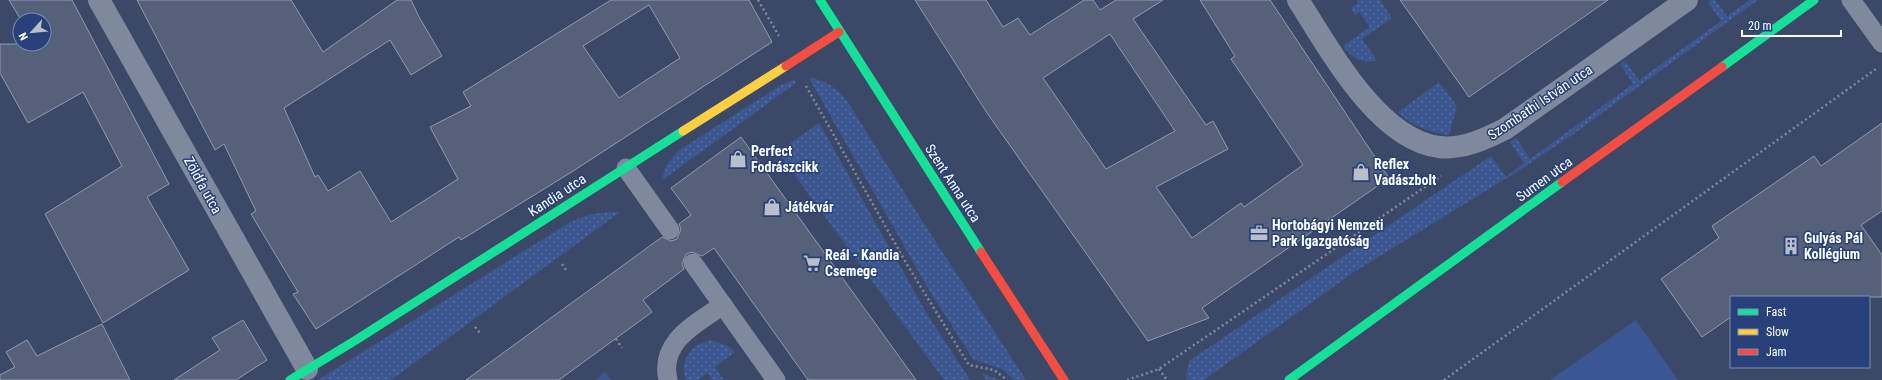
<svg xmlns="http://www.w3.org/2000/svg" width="1882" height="380" font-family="'Roboto Condensed',sans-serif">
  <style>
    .grass { fill: url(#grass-dots) }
    .park { fill: #3b5791 }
    .building { fill: #556079; stroke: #929aad; fill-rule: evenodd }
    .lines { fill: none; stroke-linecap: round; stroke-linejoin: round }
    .path { stroke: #7f899e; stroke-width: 2.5; stroke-dasharray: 2 3; stroke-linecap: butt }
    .lane { stroke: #7f899e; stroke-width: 19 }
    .street { stroke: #7f899e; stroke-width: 22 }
    .fast { stroke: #16e098; stroke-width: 9 }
    .slow { stroke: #ffcf43; stroke-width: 9 }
    .jam { stroke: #f24e42; stroke-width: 9 }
    .labels { text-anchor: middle; stroke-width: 3; stroke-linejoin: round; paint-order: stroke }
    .street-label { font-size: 14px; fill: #fff; stroke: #28417a }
    .poi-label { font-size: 14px; font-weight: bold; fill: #fff; stroke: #28417a; text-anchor: start }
  </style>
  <defs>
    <pattern id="grass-dots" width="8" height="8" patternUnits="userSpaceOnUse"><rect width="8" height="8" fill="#3b5791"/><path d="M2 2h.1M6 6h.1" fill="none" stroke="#5870a2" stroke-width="1.8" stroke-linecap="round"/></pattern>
  </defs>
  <rect width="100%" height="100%" fill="#3b4867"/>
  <!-- grass -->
  <g class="grass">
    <path d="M1357 0H1380L1392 18 1362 39 1377 60C1363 65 1351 57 1343 46L1370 27 1359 12 1355 15 1351 8 1358 3Z"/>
    <path d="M1711 0H1715L1727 16 1750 0H1758L1572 135 1523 168 1354 272 1204 380H1188L1186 377 1189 361 1491 156 1506 177 1524 163 1510 142 1516 138 1530 159 1633 84 1620 64 1625 61 1639 80 1721 21 1708 2Z"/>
    <path d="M809 78C825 79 838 89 847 101L919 216 1026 380H1014L1002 369 973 359 929 290Z"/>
    <path d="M794 80 796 83 661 181 667 164 678 151 783 84Z"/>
    <path d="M1439 82 1457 106 1449 135C1430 132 1411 126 1398 112Z"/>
    <path d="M819 123 927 314 970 380H944L778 152Z"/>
    <path d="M611 212H620L391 380H318L572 221 592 214Z"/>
    <path d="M711 340 728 346 735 352 715 367 724 380H713L708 373 698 380H686C678 360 692 344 711 340Z"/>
    <path d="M982 373 1000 380H986Z"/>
  </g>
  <!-- park -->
  <g class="park">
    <path d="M1636 320 1678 380H1550Z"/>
    <path d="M605 372 611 380H595Z"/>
  </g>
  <!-- building -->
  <g class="building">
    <path d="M9 0H72L169 184 147 197 189 270 103 323 45 214 122 166 83 92 28 123 0 73V44H44V20H21Z"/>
    <path d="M137 0H291L323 52 397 0H411L419 17 442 56 411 75 390 40 284 108 315 177 318 175 328 191 360 171 391 222 458 179 430 127 471 106 463 92 611 0H749L772 42 570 173 461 240 459 237 316 329 293 294 298 292 251 214 256 211 224 144 215 150ZM649 5 680 58 619 98 583 46Z"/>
    <path d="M915 0H986L1003 27 1018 18 1030 35 1084 0H1093L1100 10 1116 0H1163L1133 19 1206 125 1213 121 1228 149 1156 187 1192 238 1241 203 1244 207 1303 165 1231 59 1235 56 1200 0H1270L1389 178 1202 308 1209 318 1148 341 987 113ZM1110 34 1175 131 1106 169 1043 78Z"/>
    <path d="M1400 0H1608L1469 97Z"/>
    <path d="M1882 123V211L1861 225 1882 255V297H1731V317L1702 337 1661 279 1719 238 1712 226 1814 156 1821 166Z"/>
    <path d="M741 137 916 380H808L714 248 702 256 692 252 686 254 682 264 684 269 643 300 652 312 559 380H466L662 237 671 241 677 239 681 229 679 224 691 215 671 188Z"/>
    <path d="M243 320 267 360 236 380H174L220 350 212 338Z"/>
    <path d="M102 324 130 380H0V375L15 367 6 352 27 340 37 356Z"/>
  </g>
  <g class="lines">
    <!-- path -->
    <g class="path">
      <path d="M758 0 779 36"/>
      <path d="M806 86 909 268 969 365 994 370 1007 380"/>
      <path d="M562 264 566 270"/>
      <path d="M475 327 480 333"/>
      <path d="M616 339 622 348"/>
      <path d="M1159 369 1167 380"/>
      <path d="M1127 380 1159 369 1441 176"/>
      <path d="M1444 380 1876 69"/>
    </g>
    <!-- lane -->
    <g class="lane">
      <path d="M1851 0 1882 43"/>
      <path d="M626 168 670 230"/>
      <path d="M693 263 776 380"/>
      <path d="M668 380C659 341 696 324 723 305"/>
    </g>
    <!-- street -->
    <g class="street">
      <path d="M99 0 307 369"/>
      <path d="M1298 0C1329 48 1377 139 1439 147 1462 150 1485 139 1505 129L1687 0"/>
    </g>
    <!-- fast -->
    <g class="fast">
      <path d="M820 0 981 252"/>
      <path d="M1722 67 1814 0"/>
      <path d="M290 380 356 340 683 131"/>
      <path d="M1289 380 1562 182"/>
    </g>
    <!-- slow -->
    <path class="slow" d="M683 131 786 66"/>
    <!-- jam -->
    <g class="jam">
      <path d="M786 66 839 32"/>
      <path d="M1562 182 1722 67"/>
      <path d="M981 252 1064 380"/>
    </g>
  </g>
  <!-- icons -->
  <defs>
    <g id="shop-bare" transform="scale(1.38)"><path d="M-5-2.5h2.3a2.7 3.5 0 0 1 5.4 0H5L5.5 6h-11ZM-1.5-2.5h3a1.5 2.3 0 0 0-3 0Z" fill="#babfca" stroke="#28417a" stroke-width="2.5" paint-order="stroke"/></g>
    <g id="office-bare" transform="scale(1.38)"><path d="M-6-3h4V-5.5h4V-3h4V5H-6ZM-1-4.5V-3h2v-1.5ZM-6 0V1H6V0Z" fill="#babfca" stroke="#28417a" stroke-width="2.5" paint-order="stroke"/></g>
    <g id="building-bare" transform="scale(1.38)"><path d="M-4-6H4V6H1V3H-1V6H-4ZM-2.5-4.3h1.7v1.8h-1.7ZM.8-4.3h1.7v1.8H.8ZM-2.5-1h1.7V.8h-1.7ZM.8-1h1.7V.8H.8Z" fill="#babfca" stroke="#28417a" stroke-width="2.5" paint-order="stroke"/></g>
    <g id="supermarket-bare" transform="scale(1.38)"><path d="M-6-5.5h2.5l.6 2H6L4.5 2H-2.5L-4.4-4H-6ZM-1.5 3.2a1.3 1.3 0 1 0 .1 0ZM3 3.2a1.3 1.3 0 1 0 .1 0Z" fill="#babfca" stroke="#28417a" stroke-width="2.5" paint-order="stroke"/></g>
  </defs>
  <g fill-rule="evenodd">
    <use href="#shop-bare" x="738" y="159"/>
    <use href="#shop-bare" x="1361" y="172"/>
    <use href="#shop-bare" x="772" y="207"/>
    <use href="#office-bare" x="1259" y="233"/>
    <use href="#building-bare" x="1791" y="246"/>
    <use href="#supermarket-bare" x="812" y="263"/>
  </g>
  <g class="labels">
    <!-- street labels -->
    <g class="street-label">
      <text transform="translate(1540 102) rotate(-34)" y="5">Szombathi István utca</text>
      <text transform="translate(1544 179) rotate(-36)" y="5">Sumen utca</text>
      <text transform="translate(953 183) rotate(57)" y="5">Szent Anna utca</text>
      <text transform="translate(203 185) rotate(61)" y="5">Zöldfa utca</text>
      <text transform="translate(557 195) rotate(-33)" y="5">Kandia utca</text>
    </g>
    <!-- poi labels -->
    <g class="poi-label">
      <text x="751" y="156">Perfect<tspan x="751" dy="16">Fodrászcikk</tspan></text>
      <text x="1374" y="169">Reflex<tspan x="1374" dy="16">Vadászbolt</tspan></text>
      <text x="785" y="212">Játékvár</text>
      <text x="1272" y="230">Hortobágyi Nemzeti<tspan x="1272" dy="16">Park Igazgatóság</tspan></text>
      <text x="1804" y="243">Gulyás Pál<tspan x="1804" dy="16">Kollégium</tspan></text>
      <text x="825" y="260">Reál - Kandia<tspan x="825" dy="16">Csemege</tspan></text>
    </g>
  </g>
  <!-- legend -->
  <rect x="1730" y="296" width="140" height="72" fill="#28417a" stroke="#7e8daf"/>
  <rect x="1738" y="309" width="20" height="6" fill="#16e098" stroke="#7e8daf"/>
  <text x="1766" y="316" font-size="12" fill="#ffffff">Fast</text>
  <rect x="1738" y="329" width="20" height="6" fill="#ffcf43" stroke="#7e8daf"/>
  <text x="1766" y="336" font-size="12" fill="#ffffff">Slow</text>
  <rect x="1738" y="349" width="20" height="6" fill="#f24e42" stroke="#7e8daf"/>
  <text x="1766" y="356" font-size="12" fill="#ffffff">Jam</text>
  <!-- north arrow -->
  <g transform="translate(32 32) rotate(243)"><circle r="19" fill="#28417a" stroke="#7e8daf"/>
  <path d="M0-3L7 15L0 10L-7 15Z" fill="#babfca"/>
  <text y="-6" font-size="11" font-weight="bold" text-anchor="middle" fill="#ffffff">N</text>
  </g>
  <!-- scale -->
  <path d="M1742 30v6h99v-6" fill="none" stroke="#ffffff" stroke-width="2"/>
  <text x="1748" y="30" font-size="12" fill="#ffffff" stroke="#28417a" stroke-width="3" paint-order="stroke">20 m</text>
</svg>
